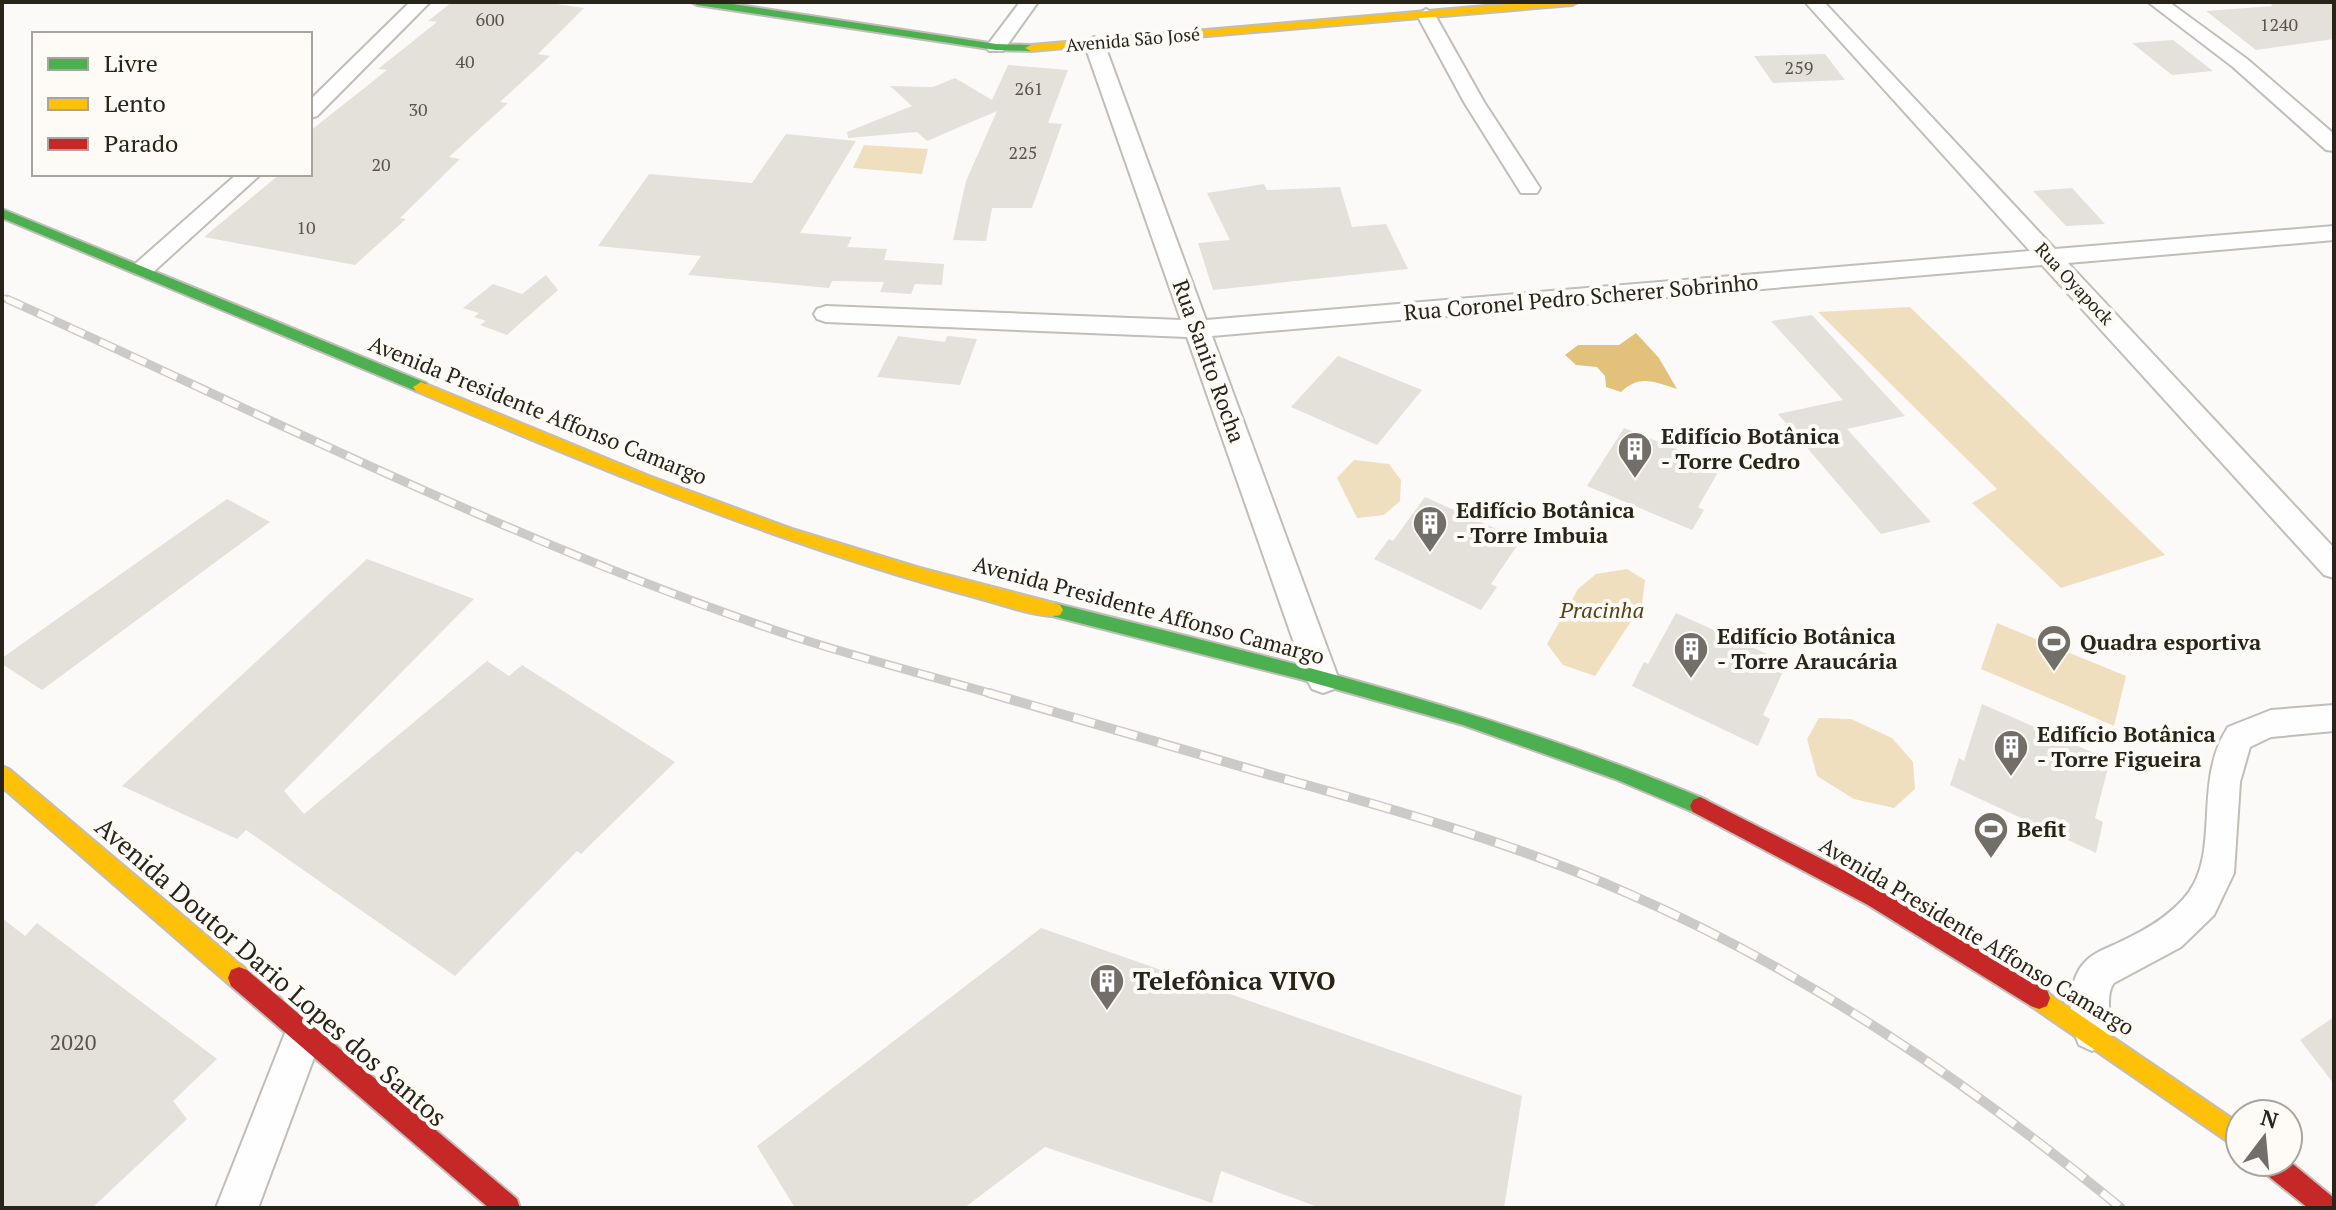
<svg xmlns="http://www.w3.org/2000/svg" width="2336" height="1210" font-family="'PT Serif',serif">
  <style>
    .green { fill: #efdfbf }
    .water { fill: #e2c27b }
    .building { fill: #e4e0da }
    .lines { fill: none; stroke-linecap: round; stroke-linejoin: round }
    .street-casing { stroke: #c1beb8; stroke-width: 4 }
    .fast-casing { stroke: #c1beb8; stroke-width: 4 }
    .slow-casing { stroke: #c1beb8; stroke-width: 4 }
    .jam-casing { stroke: #c1beb8; stroke-width: 4 }
    .street { fill: #fffefe; fill-rule: evenodd }
    .fast { fill: #4caf50; fill-rule: evenodd }
    .slow { fill: #ffc107; fill-rule: evenodd }
    .jam { fill: #c62828; fill-rule: evenodd }
    .rail-far2-casing { stroke: #cccac9; stroke-width: 6 }
    .rail-far1-casing { stroke: #cccac9; stroke-width: 9 }
    .rail-casing { stroke: #cccac9; stroke-width: 10 }
    .rail-far2 { stroke: #fefbf6; stroke-width: 4; stroke-dasharray: 13; stroke-linecap: butt }
    .rail-far1 { stroke: #fefbf6; stroke-width: 6; stroke-dasharray: 17; stroke-linecap: butt }
    .rail { stroke: #fefbf6; stroke-width: 7; stroke-dasharray: 22; stroke-linecap: butt }
    .labels { text-anchor: middle; stroke-width: 8; stroke-linejoin: round; paint-order: stroke }
    .number-label { font-size: 18px; fill: #59544b }
    .far-street-label { font-size: 18px; fill: #29241a; stroke: #fefbf6 }
    .street-label { font-size: 22px; fill: #29241a; stroke: #fefbf6 }
    .poi-label { font-size: 22px; font-weight: bold; fill: #29241a; stroke: #fefbf6; text-anchor: start }
    .park-label { font-size: 22px; font-style: italic; fill: #554219; stroke: #fefbf6 }
    .near-number-label { font-size: 22px; fill: #59544b }
    .near-street-label { font-size: 26px; fill: #29241a; stroke: #fefbf6 }
    .near-poi-label { font-size: 26px; font-weight: bold; fill: #29241a; stroke: #fefbf6; text-anchor: start }
  </style>
  <rect width="100%" height="100%" fill="#fcfaf8"/>
  <!-- green -->
  <g class="green">
    <path d="M864 145 928 149 922 174 853 168Z"/>
    <path d="M1910 307 2165 555 2061 588 1972 503 1997 489 1818 312Z"/>
    <path d="M1354 460 1389 464 1401 480 1400 501 1384 515 1357 518 1337 478Z"/>
    <path d="M1627 569 1645 580 1642 605 1595 676 1563 665 1547 644 1578 589 1596 574Z"/>
    <path d="M1997 623 2126 676 2114 726 1981 669Z"/>
    <path d="M1819 718 1851 719 1892 738 1913 762 1915 789 1894 808 1854 799 1817 776 1807 739Z"/>
  </g>
  <!-- water -->
  <path class="water" d="M1636 333 1659 358 1677 389C1654 382 1640 374 1621 392L1606 387 1605 376 1597 367 1576 365 1565 355 1578 345H1619Z"/>
  <!-- building -->
  <g class="building">
    <path d="M452 2H542L584 8 538 54 550 56 500 102 508 103 449 157 460 159 400 218 406 219 355 265 204 237 280 174H310V131L387 70 378 69 437 22 428 21Z"/>
    <path d="M2268 2H2334V39L2256 50 2206 11 2273 6Z"/>
    <path d="M2173 40 2213 71 2172 75 2132 43Z"/>
    <path d="M1825 54 1845 80 1773 83 1754 56Z"/>
    <path d="M1008 65 1068 70 1048 123 1062 124 1032 208H992L986 241 953 240 966 181 997 111 927 141 917 132 848 138 847 132 912 106 890 86 933 87 955 78 992 100Z"/>
    <path d="M786 134 856 141 800 233 852 237 847 247 887 249 884 260 944 264 942 285 915 284 911 294 880 292 884 282 832 281 829 288 688 275 701 256 598 246 649 174 752 183Z"/>
    <path d="M1264 184 1267 190 1340 187 1352 227 1386 224 1408 269 1213 290 1198 243 1230 240 1207 193Z"/>
    <path d="M2072 188 2105 224 2066 226 2033 191Z"/>
    <path d="M546 275 558 290 507 335 480 325 486 321 474 317 479 313 463 308 493 284 522 294Z"/>
    <path d="M1812 315 1905 416 1847 429 1931 522 1881 534 1778 414 1843 400 1771 321Z"/>
    <path d="M898 336 945 342 947 336 977 339 960 385 877 377Z"/>
    <path d="M1338 356 1422 390 1377 445 1291 407Z"/>
    <path d="M1624 428 1721 467 1698 507 1704 510 1692 530 1587 486Z"/>
    <path d="M1425 497 1521 540 1491 584 1497 587 1481 610 1374 559 1389 539 1393 541Z"/>
    <path d="M227 499 270 522 42 690 2 664V658Z"/>
    <path d="M367 559 474 599 284 791 304 814 487 661 509 676 522 665 675 762 581 854 577 851 455 976 246 830 237 839 122 786Z"/>
    <path d="M1676 613 1787 663 1763 715 1770 719 1758 746 1632 686 1644 662 1648 664Z"/>
    <path d="M1982 704 2110 760 2095 818 2103 822 2096 853 1950 785 1959 758 1964 761Z"/>
    <path d="M2 918 25 936 37 923 217 1059 173 1101 187 1119 92 1208H2Z"/>
    <path d="M1041 928 1522 1096 1504 1208H1320L1221 1171 1212 1203 1045 1147 964 1208H795L757 1146Z"/>
    <path d="M2334 1017V1084L2300 1040Z"/>
  </g>
  <g class="lines">
    <!-- street casing -->
    <g class="street-casing">
      <g id="street">
        <path d="M410 2H430L317 116 310 118V100Z"/>
        <path d="M1020 2H1038L1003 51H989L986 47Z"/>
        <path d="M1805 2H1824L2055 249 2334 226V240L2068 263 2334 548V578L2324 575 2042 265 1212 336 1339 680 1334 689 1323 693 1312 689 1307 680 1187 337 826 322 817 319 814 314 817 309 826 306 1181 320 1084 43 1094 37 1104 43 1206 320 2030 251Z"/>
        <path d="M2148 2H2169L2247 59 2334 134V151L2326 150 2233 67Z"/>
        <path d="M1426 9 1435 15 1484 102 1540 188 1537 193H1521L1464 102 1417 15Z"/>
        <path d="M237 174H261L151 274H135L131 269 135 264Z"/>
        <path d="M2334 705V731L2271 737 2250 747 2240 782 2234 873 2214 915 2181 947 2114 983C2103 997 2115 1024 2105 1045L2092 1051 2079 1045C2068 1021 2065 979 2088 959 2097 951 2110 947 2120 942 2146 930 2172 915 2189 892 2220 848 2193 781 2228 727L2271 710Z"/>
        <path d="M303 1017 317 1023 322 1036 258 1208H216L289 1023Z"/>
      </g>
    </g>
    <!-- fast casing -->
    <g class="fast-casing">
      <g id="fast">
        <path d="M691 2H719L996 44 1031 45 1037 48 1031 51 996 50 697 5Z"/>
        <path d="M2 209 426 383 429 387 421 392 416 391 2 218Z"/>
        <path d="M1054 603C1278 659 1494 710 1707 800L1710 806 1707 812 1700 815 1615 779 1463 725 1300 679 1048 615 1045 610 1048 605Z"/>
      </g>
    </g>
    <!-- slow casing -->
    <g class="slow-casing">
      <g id="slow">
        <path d="M1533 2H1578L1572 5 1031 51 1025 48 1031 45Z"/>
        <path d="M421 382 654 478 792 529 920 568 1054 603 1060 605 1063 610 1060 615C1044 620 997 603 978 598 781 545 602 470 416 391L413 387Z"/>
        <path d="M2 766 9 769 247 970 250 978 247 986 239 989 231 986 2 787Z"/>
        <path d="M2039 987 2240 1124V1150L2031 1006 2028 998 2031 990Z"/>
      </g>
    </g>
    <!-- jam casing -->
    <g class="jam-casing">
      <g id="jam">
        <path d="M1700 797 1884 891 2047 990 2050 998 2047 1006 2039 1009 2031 1006 1868 905 1693 812 1690 806 1693 800Z"/>
        <path d="M239 967 247 970 517 1199 520 1208H489L231 986 228 978 231 970Z"/>
        <path d="M2288 1160 2334 1198V1208H2308L2262 1171 2259 1162Z"/>
      </g>
    </g>
    <!-- street -->
    <use href="#street" class="street"/>
    <!-- fast -->
    <use href="#fast" class="fast"/>
    <!-- slow -->
    <use href="#slow" class="slow"/>
    <!-- jam -->
    <use href="#jam" class="jam"/>
    <!-- rail-far2 casing -->
    <g class="rail-far2-casing">
      <path id="rail-far2" d="M2 297 12 301"/>
    </g>
    <!-- rail-far1 casing -->
    <g class="rail-far1-casing">
      <path id="rail-far1" d="M7 299C266 416 522 546 792 636 859 658 928 675 996 695"/>
    </g>
    <!-- rail casing -->
    <g class="rail-casing">
      <path id="rail" d="M989 693C1084 720 1179 749 1274 776 1393 809 1514 843 1627 893 1808 972 1969 1083 2121 1208"/>
    </g>
    <!-- rail-far2 -->
    <use href="#rail-far2" class="rail-far2"/>
    <!-- rail-far1 -->
    <use href="#rail-far1" class="rail-far1"/>
    <!-- rail -->
    <use href="#rail" class="rail"/>
  </g>
  <!-- icons -->
  <defs>
    <g id="building-pin" transform="scale(1.8)"><path d="M0 17L-7.5 6A9.5 9.5 0 1 1 7.5 6Z" fill="#736f68" stroke="#fefbf6"/><path d="M-4-6H4V6H1V3H-1V6H-4ZM-2.5-4.3h1.7v1.8h-1.7ZM.8-4.3h1.7v1.8H.8ZM-2.5-1h1.7V.8h-1.7ZM.8-1h1.7V.8H.8Z" fill="#fff"/></g>
    <g id="stadium-pin" transform="scale(1.8)"><path d="M0 17L-7.5 6A9.5 9.5 0 1 1 7.5 6Z" fill="#736f68" stroke="#fefbf6"/><path d="M0-5a6.5 5 0 1 0 0 10a6.5 5 0 1 0 0-10ZM-3.5-1.8h7v3.6h-7Z" fill="#fff"/></g>
  </defs>
  <g fill-rule="evenodd">
    <use href="#building-pin" x="1635" y="449"/>
    <use href="#building-pin" x="1430" y="523"/>
    <use href="#stadium-pin" x="2054" y="642"/>
    <use href="#building-pin" x="1691" y="649"/>
    <use href="#building-pin" x="2011" y="747"/>
    <use href="#stadium-pin" x="1991" y="829"/>
    <use href="#building-pin" x="1107" y="981"/>
  </g>
  <g class="labels">
    <!-- number labels -->
    <g class="number-label">
      <text x="490" y="26">600</text>
      <text x="2279" y="31">1240</text>
      <text x="465" y="68">40</text>
      <text x="1799" y="74">259</text>
      <text x="1029" y="95">261</text>
      <text x="418" y="116">30</text>
      <text x="1023" y="159">225</text>
      <text x="381" y="171">20</text>
      <text x="306" y="234">10</text>
    </g>
    <!-- far-street labels -->
    <g class="far-street-label">
      <text transform="translate(1133 40) rotate(-5)" y="6">Avenida São José</text>
      <text transform="translate(2074 284) rotate(47)" y="6">Rua Oyapock</text>
    </g>
    <!-- street labels -->
    <g class="street-label">
      <text transform="translate(1581 297) rotate(-5)" y="8">Rua Coronel Pedro Scherer Sobrinho</text>
      <text transform="translate(1209 361) rotate(70)" y="8">Rua Sanito Rocha</text>
      <text transform="translate(538 410) rotate(22)" y="8">Avenida Presidente Affonso Camargo</text>
      <text transform="translate(1149 610) rotate(15)" y="8">Avenida Presidente Affonso Camargo</text>
      <text transform="translate(1977 936) rotate(31)" y="8">Avenida Presidente Affonso Camargo</text>
    </g>
    <!-- poi labels -->
    <g class="poi-label">
      <text x="1661" y="444">Edifício Botânica<tspan x="1661" dy="25">- Torre Cedro</tspan></text>
      <text x="1456" y="518">Edifício Botânica<tspan x="1456" dy="25">- Torre Imbuia</tspan></text>
      <text x="1717" y="644">Edifício Botânica<tspan x="1717" dy="25">- Torre Araucária</tspan></text>
      <text x="2080" y="650">Quadra esportiva</text>
      <text x="2037" y="742">Edifício Botânica<tspan x="2037" dy="25">- Torre Figueira</tspan></text>
      <text x="2017" y="837">Befit</text>
    </g>
    <!-- park labels -->
    <g class="park-label">
      <text x="1602" y="618">Pracinha</text>
    </g>
    <!-- near-number labels -->
    <g class="near-number-label">
      <text x="73" y="1050">2020</text>
    </g>
    <!-- near-street labels -->
    <g class="near-street-label">
      <text transform="translate(271 972) rotate(41)" y="9">Avenida Doutor Dario Lopes dos Santos</text>
    </g>
    <!-- near-poi labels -->
    <g class="near-poi-label">
      <text x="1133" y="990">Telefônica VIVO</text>
    </g>
  </g>
  <!-- border -->
  <rect width="2336" height="1210" fill="none" stroke="#29241a" stroke-width="8"/>
  <!-- legend -->
  <rect x="32" y="32" width="280" height="144" fill="#fefbf6" stroke="#a9a59e" stroke-width="2"/>
  <rect x="48" y="58" width="40" height="12" fill="#4caf50" stroke="#a9a59e" stroke-width="2"/>
  <text x="104" y="72" font-size="24" fill="#29241a">Livre</text>
  <rect x="48" y="98" width="40" height="12" fill="#ffc107" stroke="#a9a59e" stroke-width="2"/>
  <text x="104" y="112" font-size="24" fill="#29241a">Lento</text>
  <rect x="48" y="138" width="40" height="12" fill="#c62828" stroke="#a9a59e" stroke-width="2"/>
  <text x="104" y="152" font-size="24" fill="#29241a">Parado</text>
  <!-- north arrow -->
  <g transform="translate(2264 1138) rotate(16)"><circle r="38" fill="#fefbf6" stroke="#a9a59e" stroke-width="2"/>
  <path d="M0-6L14 30L0 20L-14 30Z" fill="#736f68"/>
  <text y="-12" font-size="22" font-weight="bold" text-anchor="middle" fill="#29241a">N</text>
  </g>
</svg>
